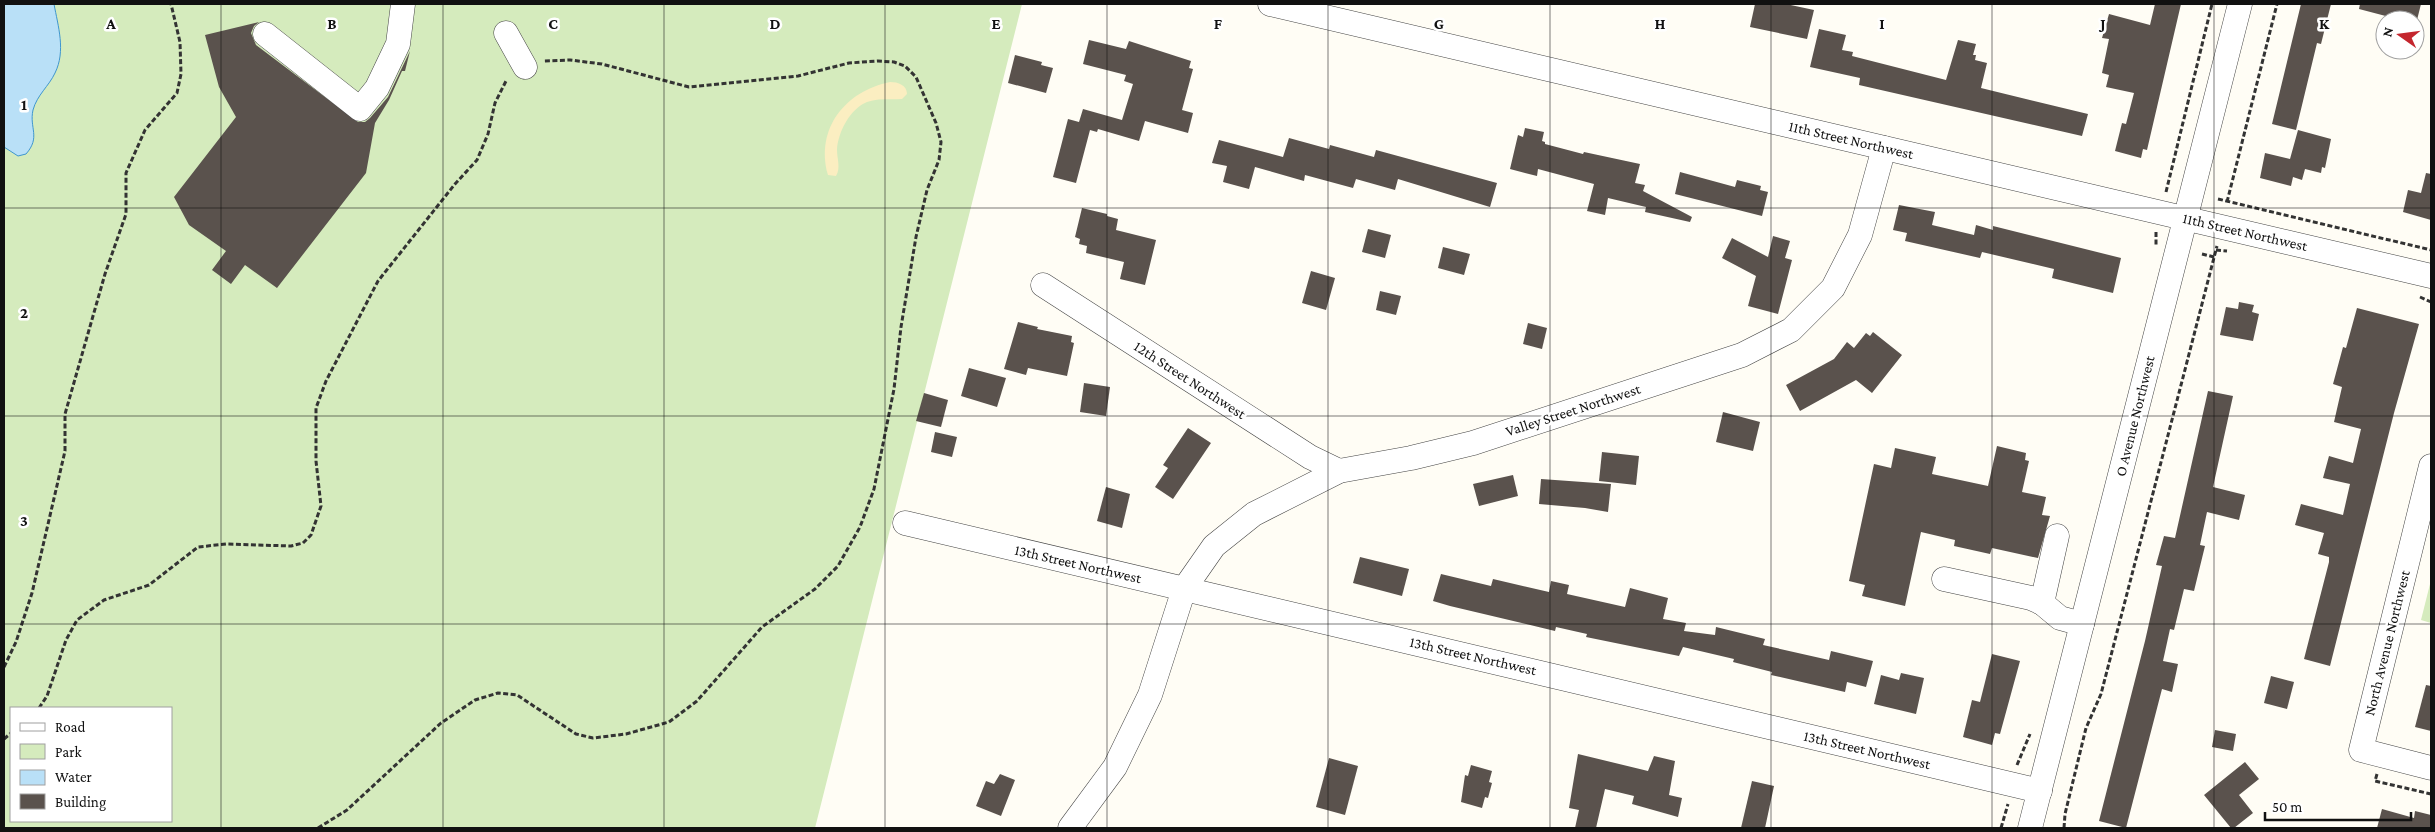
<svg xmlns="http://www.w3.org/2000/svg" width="2435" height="832" font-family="'Crimson Pro',serif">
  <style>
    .green { fill: #d5ebbd; fill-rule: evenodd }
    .sand { fill: #fbeec1 }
    .water { fill: #b9e0f7; stroke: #3f96cf }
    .building { fill: #5a524d }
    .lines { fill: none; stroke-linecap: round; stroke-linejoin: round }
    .minor-casing { stroke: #444; stroke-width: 25 }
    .path { stroke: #333; stroke-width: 3; stroke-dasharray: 5 2.5; stroke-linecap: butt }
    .minor { stroke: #fff; stroke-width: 24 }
    .grid { fill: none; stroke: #111; stroke-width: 1; stroke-opacity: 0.55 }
    .labels { text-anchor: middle; stroke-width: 5; stroke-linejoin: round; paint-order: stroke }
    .street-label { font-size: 15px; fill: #111; stroke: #fff }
    .grid-label { font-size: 16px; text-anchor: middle; font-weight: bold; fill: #111; stroke: #fff; stroke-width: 5; stroke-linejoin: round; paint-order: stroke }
  </style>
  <rect width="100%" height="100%" fill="#fffdf5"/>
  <!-- green -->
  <g class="green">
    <path d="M4 4H1022L815 828H4ZM11 708H171V821H11Z"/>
    <path d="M2431 580V623L2421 620Z"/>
  </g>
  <!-- sand -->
  <path class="sand" d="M890 82C898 82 907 85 907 94L902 99C891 100 878 98 867 102 850 109 838 132 837 150 837 159 841 168 836 176L828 175C815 128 846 91 890 82Z"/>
  <!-- water -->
  <path class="water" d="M4 4H54C58 26 66 51 55 73 49 86 37 95 33 110 29 128 41 137 26 154L18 156 4 147Z"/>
  <!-- building -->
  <g class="building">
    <path d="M1755 4H1786L1814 10 1807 39 1750 27Z"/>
    <path d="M2155 4H2181L2147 150 2143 149 2141 158 2115 151 2122 123 2126 124 2134 93 2106 87 2109 75 2102 73 2109 39 2102 38 2109 14 2150 25Z"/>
    <path d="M2301 4H2331L2321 44 2317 43 2296 130 2272 124Z"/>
    <path d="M2360 4H2421L2417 20H2401L2359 9Z"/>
    <path d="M259 22 254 26 251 33 256 45 358 122H365L370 118 388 97 410 51 405 71H402L389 100 375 123 366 173 277 288 245 265 231 284 212 270 226 251 189 225 174 197 236 117 219 87 205 35Z"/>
    <path d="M1819 29 1846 35 1842 50 1853 52 1852 56 1946 80 1958 40 1976 44 1973 55H1976L1975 60 1987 63 1981 88 2088 114 2082 136 1859 85 1860 78 1810 67Z"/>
    <path d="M1089 40 1126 49 1129 41 1191 61 1189 68 1193 69 1182 110 1193 113 1188 133 1145 121 1139 141 1098 129 1097 132 1090 130 1076 183 1053 177 1068 119 1079 122 1083 109 1122 120 1133 84 1124 81 1126 75 1083 64Z"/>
    <path d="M1015 55 1042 62 1041 65 1053 68 1046 93 1008 83Z"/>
    <path d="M1525 128 1544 132 1542 141 1545 142V144L1583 154 1584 152 1640 164 1635 183 1645 185 1643 191 1692 217 1690 222 1645 212 1646 207 1608 198 1605 215 1587 211 1594 184 1538 169 1537 176 1510 169 1518 135 1523 137Z"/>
    <path d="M2298 130 2331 139 2325 168 2322 167 2321 173 2305 169 2302 180 2293 177 2291 186 2260 178 2265 153 2290 159Z"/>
    <path d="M1289 138 1329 149 1330 145 1374 157 1376 150 1497 183 1490 207 1398 179 1395 190 1356 179 1353 188 1305 175 1304 181 1255 167 1249 189 1223 182 1227 166 1212 163 1219 140 1283 157Z"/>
    <path d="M1680 172 1735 187 1737 180 1761 186 1760 190 1768 192 1762 216 1675 194Z"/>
    <path d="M2426 173 2431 174V220L2403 212 2408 190 2421 193Z"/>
    <path d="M1899 205 1935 212 1932 225 1974 235 1976 225 1993 230V226L2121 258 2113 293 2052 278 2054 269 1982 252 1980 258 1905 241 1907 233 1893 230Z"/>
    <path d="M1082 208 1107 214V216L1118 219 1116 230 1156 240 1145 285 1120 279 1124 262 1086 253 1087 246 1079 244 1080 239 1075 237Z"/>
    <path d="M1368 229 1391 235 1385 258 1362 252Z"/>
    <path d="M1773 236 1790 241 1785 258 1792 260 1778 314 1748 306 1756 276 1722 258 1732 238 1768 257Z"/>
    <path d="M1443 247 1470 254 1464 275 1438 268Z"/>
    <path d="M1311 271 1335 278 1326 310 1302 303Z"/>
    <path d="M1380 291 1401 296 1396 315 1376 310Z"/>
    <path d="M2239 302 2254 305 2252 312 2259 314 2253 341 2220 335 2226 307 2238 309Z"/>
    <path d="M2357 308 2419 324 2394 413 2330 666 2304 659 2329 562V557L2318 554 2324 533 2295 525 2301 504 2343 515 2350 484 2323 478 2329 456 2353 463 2361 429 2334 422 2342 387 2333 384 2343 347 2346 348Z"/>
    <path d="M1018 322 1038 327 1037 329 1072 336 1071 342 1074 343 1067 376 1028 368 1026 375 1004 369Z"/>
    <path d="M1528 323 1547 328 1542 349 1523 344Z"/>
    <path d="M1873 332 1902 355 1872 393 1856 380 1800 411 1786 385 1834 359 1847 342 1854 348 1866 333 1870 336Z"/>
    <path d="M969 368 1006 378 997 407 961 396Z"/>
    <path d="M1084 383 1110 387 1106 416 1080 412Z"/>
    <path d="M2208 391 2233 396 2213 487 2245 495 2239 520 2207 512 2200 545 2205 546 2194 591 2184 589 2174 630 2170 629 2163 661 2178 664 2172 692 2162 689 2126 828 2099 821 2145 641 2162 566 2156 565 2164 536 2175 538Z"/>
    <path d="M924 393 948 400 941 427 916 421Z"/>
    <path d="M1723 412 1760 422 1753 451 1716 442Z"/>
    <path d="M1188 428 1211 443 1173 499 1155 487 1168 468 1163 465Z"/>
    <path d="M935 432 957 437 952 457 931 452Z"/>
    <path d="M1997 446 2026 453 2025 460 2029 461 2022 492 2046 497 2042 515 2050 516 2038 558 1992 548 1990 554 1954 546 1955 540 1921 532 1905 606 1862 596 1865 585 1849 581 1874 464 1891 468 1895 448 1936 457 1932 474 1988 486Z"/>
    <path d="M1602 452 1639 456 1636 485 1599 481Z"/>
    <path d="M1513 475 1518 496 1479 506 1473 484Z"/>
    <path d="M1541 479 1611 484 1608 512 1585 508 1539 504Z"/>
    <path d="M1106 487 1130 494 1122 528 1097 521Z"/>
    <path d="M1360 557 1409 569 1402 596 1353 583Z"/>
    <path d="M1441 574 1491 586 1493 579 1549 592 1551 581 1569 585 1567 594 1625 607 1630 588 1668 598 1663 619 1686 623 1684 631 1715 635 1716 627 1765 639 1763 645 1829 660 1831 651 1873 661 1866 687 1847 682 1845 692 1771 675 1772 672 1733 662 1734 659 1683 647 1679 656 1586 637 1587 634 1556 627 1555 631 1450 606 1433 601Z"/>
    <path d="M1992 654 2020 661 2000 734 1995 733 1992 745 1963 737 1972 700 1980 702Z"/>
    <path d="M1901 673 1924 678 1916 714 1874 704 1881 675 1899 680Z"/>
    <path d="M2271 676 2294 682 2287 709 2264 703Z"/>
    <path d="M2426 685 2431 686V731L2415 727Z"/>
    <path d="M2215 730 2236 734 2233 751 2212 747Z"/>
    <path d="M1578 754 1648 771 1654 756 1675 761 1669 795 1682 798 1678 817 1632 804 1634 796 1605 789 1596 828H1575L1579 810 1569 808Z"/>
    <path d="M1329 758 1358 766 1345 815 1316 807Z"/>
    <path d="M2245 762 2259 779 2239 795 2253 813 2234 828H2231L2204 795Z"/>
    <path d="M1471 765 1492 771 1489 782 1492 783 1488 798 1485 797 1482 808 1461 802 1465 775 1468 776Z"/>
    <path d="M1000 774 1015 780 1001 816 976 806 986 781 994 784Z"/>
    <path d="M1752 781 1774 786 1765 828H1741Z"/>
    <path d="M2382 809 2414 818 2415 811 2431 815V828H2377Z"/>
  </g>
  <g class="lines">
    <!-- minor casing -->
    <g class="minor-casing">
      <g id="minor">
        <path d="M1270 4 2431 276"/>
        <path d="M506 33 525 67"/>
        <path d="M265 34 360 109 377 88 398 44 403 4"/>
        <path d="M1043 285 1310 457 1339 471"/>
        <path d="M2431 466 2361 750 2431 768"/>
        <path d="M905 523 2040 791"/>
        <path d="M1944 579 2031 598 2042 603 2060 618 2082 624"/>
        <path d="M2042 603 2057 536"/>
        <path d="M1070 828 1115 767 1150 695 1184 589 1214 546 1254 514 1339 471 1411 458 1473 443 1742 355 1791 330 1833 288 1860 235 1884 148"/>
        <path d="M2030 828 2240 4"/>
      </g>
    </g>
    <!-- path -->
    <g class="path">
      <path d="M2166 192 2212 4"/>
      <path d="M2218 199 2431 250"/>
      <path d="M2227 202 2277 4"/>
      <path d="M2156 232V245"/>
      <path d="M2216 250 2227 251"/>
      <path d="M2202 254 2214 257"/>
      <path d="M2420 297 2431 302"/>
      <path d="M4 667 16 642 32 593 65 451V414L105 274 126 214V173L145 130 177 93 181 74 180 42 171 4"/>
      <path d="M39 708 47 696 66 640 77 620 104 600 149 585 198 547 226 544 291 546 303 543 311 535 321 506 316 461V408L326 381 378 281 455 184 477 160 488 134 495 103 507 79"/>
      <path d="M4 739 11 733"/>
      <path d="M2017 765 2030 734"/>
      <path d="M2377 774 2375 781 2431 794"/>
      <path d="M318 828 347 810 441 723 475 700 498 693 517 695 576 734 593 738 626 734 669 722 697 701 762 627 815 589 838 566 860 527 874 489 894 389 901 327 916 237 927 190 939 160 941 142 936 123 916 77 905 66 894 62 878 61 849 63 798 76 689 87 602 64 570 60 544 61"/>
      <path d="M2001 828 2008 804"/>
      <path d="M2064 828 2065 814 2086 728 2101 694 2217 246"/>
    </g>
    <!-- minor -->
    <use href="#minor" class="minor"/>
  </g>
  <!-- grid -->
  <path class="grid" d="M221 4V828M443 4V828M664 4V828M885 4V828M1107 4V828M1328 4V828M1550 4V828M1771 4V828M1992 4V828M2214 4V828M4 208H2431M4 416H2431M4 624H2431"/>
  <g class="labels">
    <!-- street labels -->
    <g class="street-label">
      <text transform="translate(1851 140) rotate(13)" y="5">11th Street Northwest</text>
      <text transform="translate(2245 232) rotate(13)" y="5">11th Street Northwest</text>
      <text transform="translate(1190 380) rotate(33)" y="5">12th Street Northwest</text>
      <text transform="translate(1573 410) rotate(-18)" y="5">Valley Street Northwest</text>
      <text transform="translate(2135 416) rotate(-76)" y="5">O Avenue Northwest</text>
      <text transform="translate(1078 564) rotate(13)" y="5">13th Street Northwest</text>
      <text transform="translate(2387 643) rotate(-76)" y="5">North Avenue Northwest</text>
      <text transform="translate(1473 656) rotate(13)" y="5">13th Street Northwest</text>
      <text transform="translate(1867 750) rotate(13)" y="5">13th Street Northwest</text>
    </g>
  </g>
  <g class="grid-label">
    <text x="111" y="29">A</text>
    <text x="332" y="29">B</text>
    <text x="553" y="29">C</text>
    <text x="775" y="29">D</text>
    <text x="996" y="29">E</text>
    <text x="1218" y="29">F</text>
    <text x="1439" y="29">G</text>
    <text x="1660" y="29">H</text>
    <text x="1882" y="29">I</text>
    <text x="2103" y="29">J</text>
    <text x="2324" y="29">K</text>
    <text x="24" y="110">1</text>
    <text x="24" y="318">2</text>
    <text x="24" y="526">3</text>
  </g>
  <!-- border -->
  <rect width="2435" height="832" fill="none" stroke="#111111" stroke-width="10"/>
  <!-- legend -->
  <rect x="10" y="707" width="162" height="115" fill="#ffffff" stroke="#a0a0a0"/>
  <rect x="20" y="723" width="25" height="8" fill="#ffffff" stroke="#a0a0a0"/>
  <text x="55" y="732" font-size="15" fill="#111111">Road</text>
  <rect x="20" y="744" width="25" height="15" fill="#d5ebbd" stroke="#a0a0a0"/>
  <text x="55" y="757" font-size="15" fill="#111111">Park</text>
  <rect x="20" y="770" width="25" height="15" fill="#b9e0f7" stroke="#a0a0a0"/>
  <text x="55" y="782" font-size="15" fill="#111111">Water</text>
  <rect x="20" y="794" width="25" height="15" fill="#5a524d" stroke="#a0a0a0"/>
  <text x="55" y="807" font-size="15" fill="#111111">Building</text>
  <!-- north arrow -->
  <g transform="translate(2400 35) rotate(284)"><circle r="24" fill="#ffffff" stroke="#a0a0a0"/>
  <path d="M0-4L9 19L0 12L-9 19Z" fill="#c4262e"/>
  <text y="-8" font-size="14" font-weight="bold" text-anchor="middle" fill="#111111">N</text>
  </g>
  <!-- scale -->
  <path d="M2265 812v8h146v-8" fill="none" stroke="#111111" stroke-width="2.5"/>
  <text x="2272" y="812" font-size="15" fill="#111111" stroke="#ffffff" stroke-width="4" paint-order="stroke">50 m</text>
</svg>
